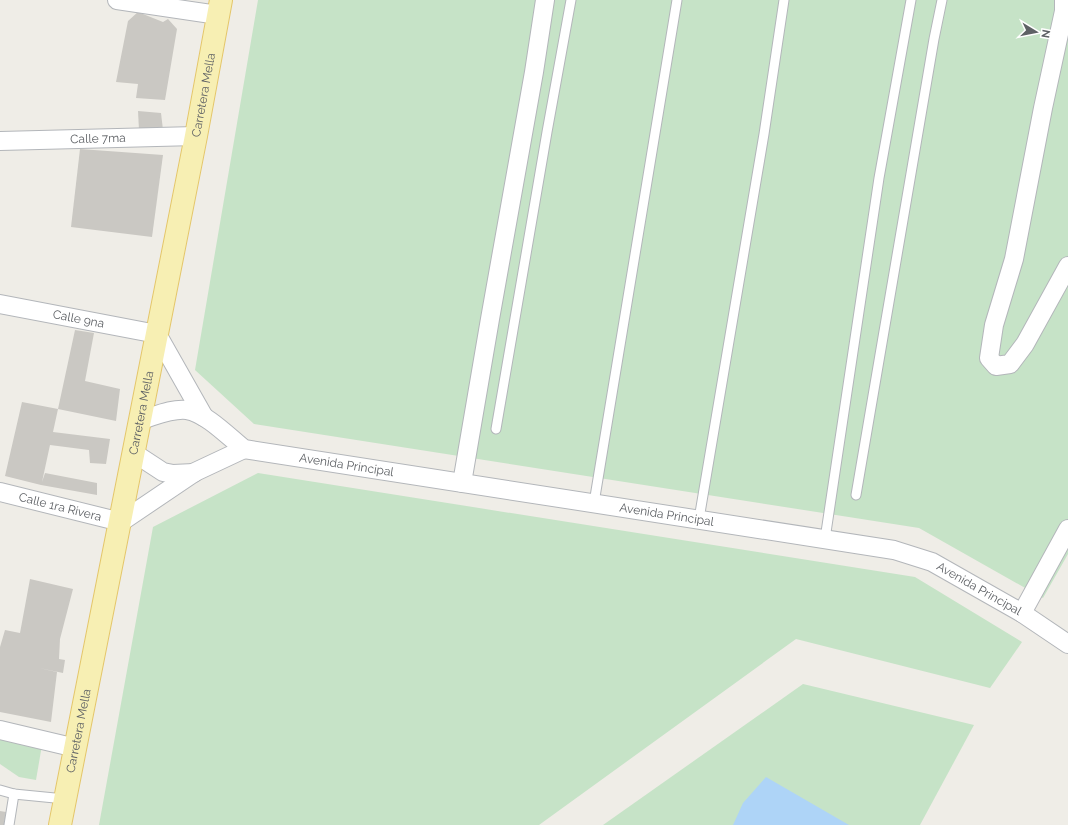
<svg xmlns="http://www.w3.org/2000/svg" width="1068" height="825" font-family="Raleway,sans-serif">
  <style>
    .green { fill: #c6e3c7 }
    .water { fill: #aed4f7 }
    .building { fill: #cac8c3 }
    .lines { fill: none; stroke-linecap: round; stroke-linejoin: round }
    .service-casing { stroke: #b3b6ba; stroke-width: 11 }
    .minor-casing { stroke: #b3b6ba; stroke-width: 20 }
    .primary-casing { stroke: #e4c66a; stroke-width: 24 }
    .service { stroke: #fff; stroke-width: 9 }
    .minor { stroke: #fff; stroke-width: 18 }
    .primary { stroke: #f7efb3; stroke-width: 22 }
    .labels { text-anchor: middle; stroke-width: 3.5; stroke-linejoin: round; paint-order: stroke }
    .street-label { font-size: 12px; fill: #5e6165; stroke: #fff }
  </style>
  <rect width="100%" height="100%" fill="#efede7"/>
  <!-- green -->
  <g class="green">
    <path d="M258 0H1068V554L1043 598 919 528 254 424 195 370Z"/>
    <path d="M258 473 915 577 1022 642 990 688 796 639 539 825H99L153 527Z"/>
    <path d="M803 684 974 725 920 825H603Z"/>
    <path d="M0 737 42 745 36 780 19 777 0 764Z"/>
  </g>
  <!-- water -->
  <path class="water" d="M766 777 849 825H733L743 803Z"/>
  <!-- building -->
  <g class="building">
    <path d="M138 12 163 22 168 19 177 29 165 100 136 98 138 84 116 82 128 21Z"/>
    <path d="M138 111 161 113 163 130H139Z"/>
    <path d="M80 149 163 155 152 237 71 227Z"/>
    <path d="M75 330 94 333 85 381 120 389 116 421 58 409Z"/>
    <path d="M22 402 58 409 53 432 110 439 106 464 90 463 89 450 50 445 42 482 45 473 97 483V495L41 485 5 476Z"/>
    <path d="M30 579 73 589 60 639 59 659 65 660 63 673 39 668 57 672 51 722 0 712V647L5 630 20 633Z"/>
    <path d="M0 811 6 812 4 825H0Z"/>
  </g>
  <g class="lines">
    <!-- service casing -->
    <g class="service-casing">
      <g id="service">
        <path d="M496 429 547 132 571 0"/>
        <path d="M856 495 934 39 942 0"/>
        <path d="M594 503 677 0"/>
        <path d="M699 519 764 134 784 0"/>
        <path d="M825 539 879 178 911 0"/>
        <path d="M0 790 14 794 65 799"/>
        <path d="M9 825 14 794"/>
      </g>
    </g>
    <!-- minor casing -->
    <g class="minor-casing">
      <g id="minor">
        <path d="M117 0 218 15"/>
        <path d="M1064 0V11L1043 108 1014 259 994 325 989 358 996 366 1010 364 1025 344 1068 266"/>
        <path id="s1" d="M0 141 196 136"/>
        <path id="s2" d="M0 304 157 334 204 417"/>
        <path id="s3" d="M141 420C155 416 172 408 187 410 206 413 229 437 244 449L894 550 932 562 1022 613 1068 644"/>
        <path d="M134 453 163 472 173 474 194 473"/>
        <path d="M462 483 490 319 534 72 545 0"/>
        <path id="s4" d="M0 492 121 522 195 472 244 449"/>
        <path d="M1022 613 1068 529"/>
        <path d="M0 730 76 748"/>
      </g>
    </g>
    <!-- primary casing -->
    <g class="primary-casing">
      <g id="primary">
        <path id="s5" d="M60 825 196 136 221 0"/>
      </g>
    </g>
    <!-- service -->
    <use href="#service" class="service"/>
    <!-- minor -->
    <use href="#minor" class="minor"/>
    <!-- primary -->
    <use href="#primary" class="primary"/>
  </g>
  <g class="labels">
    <!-- street labels -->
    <g class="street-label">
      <text dy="4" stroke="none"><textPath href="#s5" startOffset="744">Carretera Mella</textPath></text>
      <text dy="4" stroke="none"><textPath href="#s1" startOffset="98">Calle 7ma</textPath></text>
      <text dy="4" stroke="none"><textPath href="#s2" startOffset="80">Calle 9na</textPath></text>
      <text dy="4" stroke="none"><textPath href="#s5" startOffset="420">Carretera Mella</textPath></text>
      <text dy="4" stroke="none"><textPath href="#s3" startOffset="221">Avenida Principal</textPath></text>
      <text dy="4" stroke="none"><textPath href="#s4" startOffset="62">Calle 1ra Rivera</textPath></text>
      <text dy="4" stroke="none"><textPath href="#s3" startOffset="545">Avenida Principal</textPath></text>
      <text dy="4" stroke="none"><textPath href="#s3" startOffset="869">Avenida Principal</textPath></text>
      <text dy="4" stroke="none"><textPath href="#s5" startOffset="96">Carretera Mella</textPath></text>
    </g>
  </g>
  <!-- north arrow -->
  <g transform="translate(1036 32) rotate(100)" stroke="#ffffff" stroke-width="3" paint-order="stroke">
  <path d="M0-3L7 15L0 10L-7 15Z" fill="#5e6165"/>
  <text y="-6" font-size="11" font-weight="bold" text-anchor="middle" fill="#5e6165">N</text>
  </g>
</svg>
